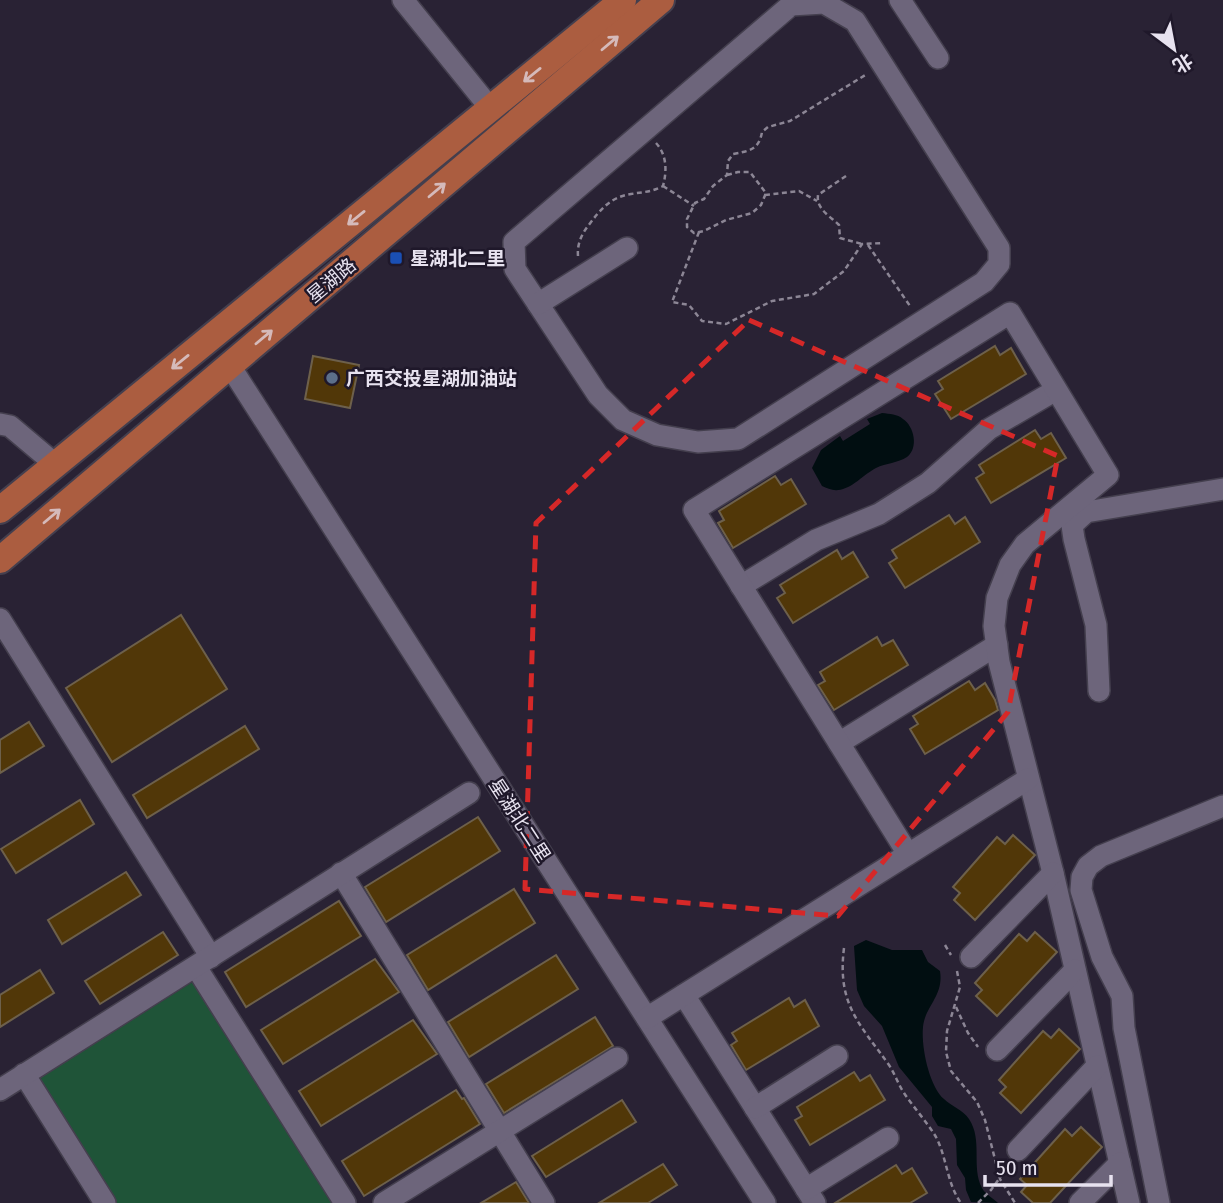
<svg xmlns="http://www.w3.org/2000/svg" width="1223" height="1203" font-family="'Fira Sans Condensed','Noto Sans SC',sans-serif">
  <style>
    .green { fill: #1f5438 }
    .water { fill: #010e11 }
    .building { fill: #513708; stroke: #6d604b; stroke-width: 2 }
    .lines { fill: none; stroke-linecap: round; stroke-linejoin: round }
    .minor-casing { stroke: #443f4e; stroke-width: 24 }
    .major-casing { stroke: #443f4e; stroke-width: 30 }
    .path { stroke: #8c8695; stroke-width: 2.5; stroke-dasharray: 5 3.5; stroke-linecap: butt }
    .minor { stroke: #6d657b; stroke-width: 21 }
    .major { stroke: #ab5d40; stroke-width: 26 }
    .oneway { stroke: #d5baba }
    .marked { fill: none; stroke: #d62828; stroke-width: 5; stroke-dasharray: 14 9; stroke-linejoin: round }
    .transit-dot { fill: #1a4fb4; stroke: #1f182a; stroke-width: 2.5 }
    .service-dot { fill: #5c6f8a; stroke: #1f182a; stroke-width: 2.5 }
    .labels { text-anchor: middle; stroke-width: 5; stroke-linejoin: round; paint-order: stroke }
    .poi-label { font-size: 19px; font-weight: bold; fill: #e7e2ef; stroke: #1f182a; text-anchor: start }
    .street-label { font-size: 19px; fill: #e7e2ef; stroke: #1f182a }
  </style>
  <rect width="100%" height="100%" fill="#292234"/>
  <!-- green -->
  <path class="green" d="M194 981 334 1203H116L38 1079Z"/>
  <!-- water -->
  <g class="water">
    <path d="M882 413C890 414 897 414 903 419 914 426 919 448 907 457 898 463 886 463 876 468 864 474 852 489 838 490 833 491 827 488 822 486L812 468 821 450 840 436 843 441 870 424 867 419Z"/>
    <path d="M866 940 892 950H922L928 962 940 971C944 996 925 1006 923 1027 921 1046 929 1086 944 1099 951 1106 963 1110 969 1119 983 1140 971 1167 982 1188 985 1194 993 1198 998 1203L971 1202 966 1190 965 1178 957 1165 956 1139 951 1129 938 1126 932 1116V1107L899 1067 882 1026 864 1006 857 990 854 946Z"/>
  </g>
  <!-- building -->
  <g class="building">
    <path d="M995 346 1000 355 1011 348 1026 374 951 419 935 394 943 389 938 381Z"/>
    <path d="M313 356 359 365 350 408 305 399Z"/>
    <path d="M1035 430 1041 439 1051 433 1066 458 991 503 976 478 984 473 979 465Z"/>
    <path d="M775 476 781 485 791 479 806 504 733 548 718 523 724 520 719 511Z"/>
    <path d="M949 515 955 524 965 517 980 542 905 588 889 563 897 558 892 550Z"/>
    <path d="M837 550 842 559 853 552 868 577 793 623 777 598 785 593 780 585Z"/>
    <path d="M181 615 227 689 112 762 66 688Z"/>
    <path d="M877 637 882 646 893 640 908 665 834 710 818 685 825 681 820 672Z"/>
    <path d="M969 681 975 690 985 683 995 700 998 710 925 754 910 729 918 724 913 716Z"/>
    <path d="M29 722 44 746 0 773V740Z"/>
    <path d="M245 726 259 749 147 818 133 795Z"/>
    <path d="M80 800 94 824 16 873 1 849Z"/>
    <path d="M478 817 500 851 386 922 365 887Z"/>
    <path d="M1013 835 1035 855 975 920 954 900 960 893 953 887 997 837 1005 844Z"/>
    <path d="M126 872 141 895 62 944 48 920Z"/>
    <path d="M514 889 535 923 428 990 407 955Z"/>
    <path d="M339 901 361 936 246 1007 225 972Z"/>
    <path d="M163 932 178 955 100 1004 85 981Z"/>
    <path d="M1035 932 1057 952 997 1016 976 996 982 990 975 983 1019 934 1027 941Z"/>
    <path d="M556 955 578 989 469 1057 448 1022Z"/>
    <path d="M375 959 399 992 283 1064 261 1030Z"/>
    <path d="M40 970 54 993 0 1027V995Z"/>
    <path d="M789 998 794 1007 805 1000 819 1026 746 1070 731 1045 737 1041 732 1033Z"/>
    <path d="M595 1017 613 1046 504 1113 486 1084Z"/>
    <path d="M413 1020 437 1054 321 1126 299 1091Z"/>
    <path d="M1059 1029 1080 1049 1021 1113 1000 1093 1006 1087 999 1080 1043 1031 1051 1038Z"/>
    <path d="M854 1072 860 1081 870 1075 885 1100 810 1145 795 1120 802 1116 797 1107Z"/>
    <path d="M456 1090 462 1099 464 1098 480 1124 364 1196 342 1161Z"/>
    <path d="M622 1100 636 1122 546 1177 532 1156Z"/>
    <path d="M1081 1127 1102 1147 1050 1203H1033L1021 1192 1027 1185 1020 1179 1065 1129 1072 1136Z"/>
    <path d="M663 1164 677 1185 648 1203H599Z"/>
    <path d="M896 1165 902 1174 912 1168 927 1193 910 1203H835Z"/>
    <path d="M516 1182 529 1203H481Z"/>
  </g>
  <g class="lines">
    <!-- minor casing -->
    <g class="minor-casing">
      <g id="minor">
        <path d="M403 0 491 109"/>
        <path d="M900 0 938 58"/>
        <path d="M824 3 855 21 999 248V264L984 282 738 439 698 442 657 435 623 420 598 395 515 269 514 242 791 5Z"/>
        <path d="M538 304 627 248"/>
        <path d="M230 366 765 1203"/>
        <path d="M0 424 10 426 55 464"/>
        <path d="M741 586 816 540 879 514 928 483 989 429 1056 390"/>
        <path d="M0 619 211 957"/>
        <path d="M1099 691 1096 625 1074 539 1072 525 1086 512 1223 489"/>
        <path d="M839 743 997 645"/>
        <path d="M908 854 694 510 1010 313 1108 475 1025 544 1010 565 997 598 994 626 999 662 1053 873 1129 1203"/>
        <path d="M341 873 544 1203"/>
        <path d="M971 957 1053 873"/>
        <path d="M196 967 345 1203"/>
        <path d="M684 995 815 1203"/>
        <path d="M647 1018 1028 779"/>
        <path d="M997 1050 1075 970"/>
        <path d="M24 1074 105 1203"/>
        <path d="M0 1090 469 793"/>
        <path d="M755 1108 837 1056"/>
        <path d="M1018 1150 1097 1066"/>
        <path d="M806 1189 888 1138"/>
        <path d="M384 1203 617 1058"/>
        <path d="M1080 1203 1120 1163"/>
        <path d="M1159 1203 1124 1028 1122 996 1102 957 1081 890 1082 877 1088 866 1101 856 1223 806"/>
      </g>
    </g>
    <!-- major casing -->
    <g class="major-casing">
      <g id="major">
        <path d="M0 510 623 0"/>
        <path d="M0 560 661 0"/>
      </g>
    </g>
    <!-- path -->
    <g class="path">
      <path d="M727 175 738 172H750L766 193 761 205 752 213 726 220 704 231 694 233 687 227V219L695 203 704 199 713 186 727 175 728 161 733 154C749 151 759 150 762 132L768 127 790 121 867 74"/>
      <path d="M846 176 818 195C816 209 830 216 839 225L840 238 862 244"/>
      <path d="M663 186 694 206"/>
      <path d="M765 195 799 191 817 201"/>
      <path d="M699 232 672 302 689 305 702 321 726 324 772 301 814 294 844 271 862 244 883 243"/>
      <path d="M868 245 910 306"/>
      <path d="M578 256C577 245 581 235 588 226 600 210 610 197 631 194 643 192 652 192 663 186 667 171 667 155 656 143"/>
      <path d="M945 945 951 955"/>
      <path d="M844 948C837 1004 859 1023 889 1065 895 1074 898 1084 904 1093 914 1108 927 1122 936 1137 947 1158 947 1184 961 1203"/>
      <path d="M957 971 960 987 947 1031 946 1052 951 1071 977 1102 985 1120 1000 1179 1015 1203"/>
      <path d="M956 1007 968 1033 978 1047"/>
      <path d="M978 1203 991 1190 1009 1165"/>
    </g>
    <!-- minor -->
    <use href="#minor" class="minor"/>
    <!-- major -->
    <use href="#major" class="major"/>
  </g>
  <!-- one-way arrows -->
  <defs><path id="oneway-shaft" d="M-6 0H5M1.5-3L5.5 0L1.5 3" fill="none" stroke-width="1.6" stroke-linecap="round" stroke-linejoin="round" transform="scale(1.75)"/></defs>
  <g class="oneway">
    <use href="#oneway-shaft" transform="translate(610 43) rotate(-40)"/>
    <use href="#oneway-shaft" transform="translate(532 75) rotate(141)"/>
    <use href="#oneway-shaft" transform="translate(437 190) rotate(-40)"/>
    <use href="#oneway-shaft" transform="translate(356 218) rotate(141)"/>
    <use href="#oneway-shaft" transform="translate(264 337) rotate(-40)"/>
    <use href="#oneway-shaft" transform="translate(180 362) rotate(141)"/>
    <use href="#oneway-shaft" transform="translate(52 516) rotate(-40)"/>
  </g>
  <!-- marked area -->
  <path class="marked" d="M749 320 1058 456 1008 712 838 916 525 889 536 523Z"/>
  <!-- markers -->
  <rect class="transit-dot" x="389" y="251" width="14" height="14" rx="3.5"/>
  <circle class="service-dot" cx="332" cy="378" r="7"/>
  <g class="labels">
    <!-- poi labels -->
    <g class="poi-label">
      <text x="410" y="265">星湖北二里</text>
      <text x="346" y="385">广西交投星湖加油站</text>
    </g>
    <!-- street labels -->
    <g class="street-label">
      <text transform="translate(331 280) rotate(-40)" y="7">星湖路</text>
      <text transform="translate(520 820) rotate(57)" y="7">星湖北二里</text>
    </g>
  </g>
  <!-- north arrow -->
  <g transform="translate(1174 49) rotate(148)" stroke="#1f182a" stroke-width="5" paint-order="stroke">
  <path d="M0-5L12 26L0 18L-12 26Z" fill="#e7e2ef"/>
  <text y="-10" font-size="19" font-weight="bold" text-anchor="middle" fill="#e7e2ef">北</text>
  </g>
  <!-- scale -->
  <path d="M985 1175v10h126v-10" fill="none" stroke="#e7e2ef" stroke-width="3.5"/>
  <text x="996" y="1175" font-size="21" fill="#e7e2ef" stroke="#1f182a" stroke-width="5" paint-order="stroke">50 m</text>
</svg>
